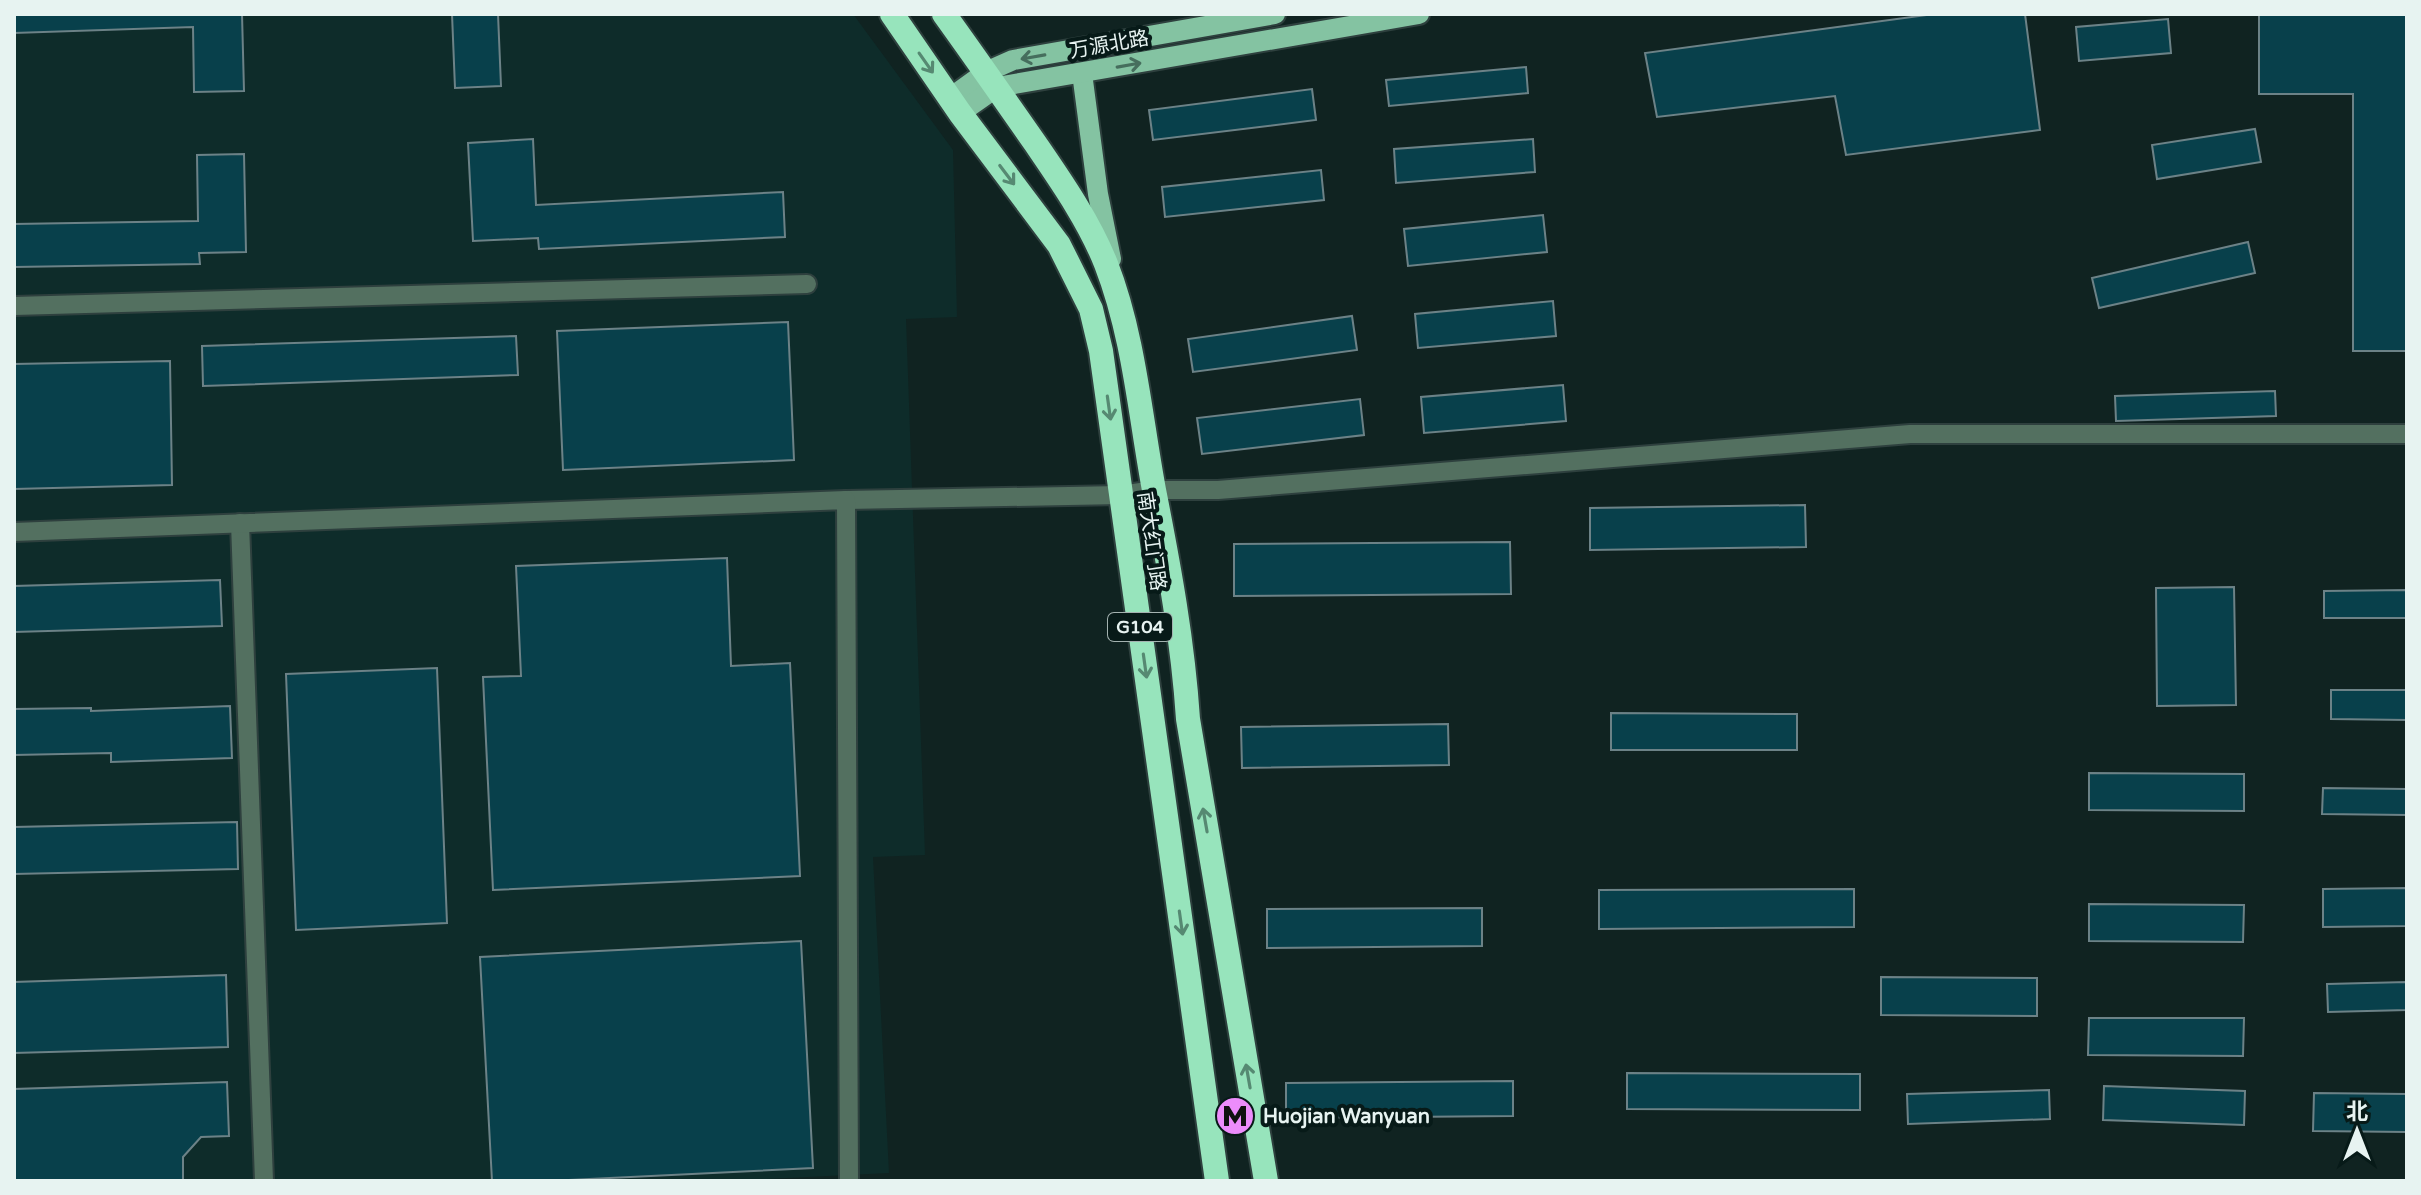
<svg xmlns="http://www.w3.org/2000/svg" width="2421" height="1195" font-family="'Varela Round','Noto Sans SC',sans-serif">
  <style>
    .built { fill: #0e2c2a }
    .building { fill: #08404b; stroke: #6c8287; stroke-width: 2 }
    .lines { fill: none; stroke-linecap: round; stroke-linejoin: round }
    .minor-casing { stroke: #2e403e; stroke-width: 22 }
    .major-casing { stroke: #2e403e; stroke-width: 24 }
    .highway-casing { stroke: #2e403e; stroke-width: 28 }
    .minor { stroke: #537060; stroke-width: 18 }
    .major { stroke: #84c3a2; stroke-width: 20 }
    .highway { stroke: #97e4bc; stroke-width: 24 }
    .oneway { stroke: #466e5d }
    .oneway2 { stroke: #568972 }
    .labels { text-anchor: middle; stroke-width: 8; stroke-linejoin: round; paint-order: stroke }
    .shield { fill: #071a18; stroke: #a4b2b0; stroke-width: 2 }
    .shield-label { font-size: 18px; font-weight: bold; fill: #e7f3f1 }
    .street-label { font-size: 20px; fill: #e7f3f1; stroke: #071a18 }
    .poi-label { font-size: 20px; font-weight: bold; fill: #e7f3f1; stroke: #071a18; text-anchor: start }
  </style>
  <rect width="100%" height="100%" fill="#102321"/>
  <!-- built -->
  <path class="built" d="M14 14H853L953 150 957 317 906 319 925 855 873 857 889 1173 725 1181H14Z"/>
  <!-- building -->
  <g class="building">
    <path d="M14 14H242L244 91 194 92 193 27 14 33Z"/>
    <path d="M452 14H498L501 86 455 88Z"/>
    <path d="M1934 14H2025L2040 130 1846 155 1835 96 1657 117 1645 53Z"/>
    <path d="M2259 14H2407V351H2353V94H2259Z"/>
    <path d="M2168 19 2171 53 2079 61 2076 27Z"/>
    <path d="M1526 67 1528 93 1389 106 1386 80Z"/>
    <path d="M1312 89 1316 120 1153 140 1149 110Z"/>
    <path d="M2255 129 2261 162 2157 179 2152 145Z"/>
    <path d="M533 139 536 205 783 192 785 237 539 249 538 238 473 241 468 143Z"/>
    <path d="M1533 139 1535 172 1396 183 1394 149Z"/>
    <path d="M244 154 246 252 199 253 200 264 14 267V224L198 221 197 155Z"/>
    <path d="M1321 170 1324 200 1165 217 1162 187Z"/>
    <path d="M1543 215 1547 252 1408 266 1404 229Z"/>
    <path d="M2248 242 2255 273 2099 308 2092 278Z"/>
    <path d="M1553 301 1556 336 1418 348 1415 314Z"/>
    <path d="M1352 316 1357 350 1193 372 1188 339Z"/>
    <path d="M788 322 794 460 563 470 557 331Z"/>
    <path d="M516 336 518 375 203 386 202 346Z"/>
    <path d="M170 361 172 485 14 489V364Z"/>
    <path d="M1563 385 1566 421 1424 433 1421 397Z"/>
    <path d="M2275 391 2276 416 2116 421 2115 396Z"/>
    <path d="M1360 399 1364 435 1202 454 1197 418Z"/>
    <path d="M1805 505 1806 547 1590 550V508Z"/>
    <path d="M1510 542 1511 594 1234 596V544Z"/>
    <path d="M727 558 731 666 790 663 800 876 493 890 483 677 521 676 516 566Z"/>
    <path d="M220 580 222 626 14 632V586Z"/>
    <path d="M2234 587 2236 705 2157 706 2156 588Z"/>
    <path d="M2407 590V618H2324V591Z"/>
    <path d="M437 668 447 923 296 930 286 674Z"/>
    <path d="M2331 690H2407V720L2331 719Z"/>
    <path d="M230 706 232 758 111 762V753L14 755V709L91 708V711Z"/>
    <path d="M1611 713 1797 714V750H1611Z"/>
    <path d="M1448 724 1449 765 1242 768 1241 727Z"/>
    <path d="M2089 773 2244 774V811L2089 810Z"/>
    <path d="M2323 788 2407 789V815L2322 814Z"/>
    <path d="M237 822 238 869 14 874V827Z"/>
    <path d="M2407 888V926L2323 927V889Z"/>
    <path d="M1854 889V927L1599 929V890Z"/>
    <path d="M2089 904 2244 905 2243 942 2089 941Z"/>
    <path d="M1482 908V946L1267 948V909Z"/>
    <path d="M801 941 813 1168 548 1181H492L480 957Z"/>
    <path d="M226 975 228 1047 14 1053V982Z"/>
    <path d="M1881 977 2037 978V1016L1881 1015Z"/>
    <path d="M2407 982V1010L2328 1012 2327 984Z"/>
    <path d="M2089 1018H2244L2243 1056 2088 1055Z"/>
    <path d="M1627 1073 1860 1074V1110L1627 1109Z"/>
    <path d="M1513 1081V1116L1286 1118V1083Z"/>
    <path d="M227 1082 229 1136 201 1137 183 1157V1181H14V1089Z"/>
    <path d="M2104 1086 2245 1091 2244 1125 2103 1120Z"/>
    <path d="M2049 1090 2050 1119 1908 1124 1907 1094Z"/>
    <path d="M2314 1093 2407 1094V1132L2313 1131Z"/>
  </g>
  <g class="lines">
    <!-- minor casing -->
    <g class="minor-casing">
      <g id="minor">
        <path d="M14 306 807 284"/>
        <path d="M846 500 1121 495 1154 490H1218L1910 434H2407"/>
        <path d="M240 523 264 1181"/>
        <path d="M14 532 846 500 849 1181"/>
      </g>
    </g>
    <!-- major casing -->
    <g class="major-casing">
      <g id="major">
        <path d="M1082 73 1098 194 1111 259"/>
        <path d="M950 98 986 72 1013 60 1275 14"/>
        <path d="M960 113 997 87 1419 14"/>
      </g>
    </g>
    <!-- highway casing -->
    <g class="highway-casing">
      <g id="highway">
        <path d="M892 14 960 113 1059 245 1091 309 1101 351 1217 1181"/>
        <path d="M944 14C975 57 1005 100 1035 143 1061 181 1089 221 1106 264 1134 336 1140 415 1154 490 1169 566 1183 642 1188 719L1266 1181"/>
      </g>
    </g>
    <!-- minor -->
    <use href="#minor" class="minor"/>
    <!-- major -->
    <use href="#major" class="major"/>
    <!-- highway -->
    <use href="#highway" class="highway"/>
  </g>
  <!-- one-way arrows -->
  <defs><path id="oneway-shaft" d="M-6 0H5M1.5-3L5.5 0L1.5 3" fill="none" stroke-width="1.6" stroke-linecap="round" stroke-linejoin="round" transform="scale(2)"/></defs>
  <g class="oneway">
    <use href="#oneway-shaft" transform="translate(1033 57) rotate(170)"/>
    <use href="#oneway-shaft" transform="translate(1129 65) rotate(-10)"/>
  </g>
  <g class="oneway2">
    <use href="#oneway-shaft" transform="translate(926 63) rotate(55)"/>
    <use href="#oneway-shaft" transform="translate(1007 175) rotate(53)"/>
    <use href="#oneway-shaft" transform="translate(1109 408) rotate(82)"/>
    <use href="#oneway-shaft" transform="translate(1145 666) rotate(82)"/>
    <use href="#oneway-shaft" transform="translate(1205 820) rotate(-100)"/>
    <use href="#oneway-shaft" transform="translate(1181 923) rotate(82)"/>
    <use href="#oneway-shaft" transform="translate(1248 1076) rotate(-100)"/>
  </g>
  <!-- icons -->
  <defs>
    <g id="metro-disc" transform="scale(2)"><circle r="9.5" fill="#ec8cfb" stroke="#071a18"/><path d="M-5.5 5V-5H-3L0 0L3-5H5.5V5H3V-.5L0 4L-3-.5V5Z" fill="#111"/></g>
  </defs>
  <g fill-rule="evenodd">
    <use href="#metro-disc" x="1235" y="1116"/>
  </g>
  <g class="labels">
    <!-- shield labels -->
    <rect class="shield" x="1108" y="613" width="64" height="28" rx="6"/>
    <g class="shield-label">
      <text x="1140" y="633">G104</text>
    </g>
    <!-- street labels -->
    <g class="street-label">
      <text transform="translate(1109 44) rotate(-10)" y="7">万源北路</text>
      <text transform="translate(1152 541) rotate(82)" y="7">南大红门路</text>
    </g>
    <!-- poi labels -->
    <g class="poi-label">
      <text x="1263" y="1123">Huojian Wanyuan</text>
    </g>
  </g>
  <!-- border -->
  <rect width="2421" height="1195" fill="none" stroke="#e7f3f1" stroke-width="32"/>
  <!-- north arrow -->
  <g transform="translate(2357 1131)" stroke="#071a18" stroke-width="6" paint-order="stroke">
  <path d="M0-6L14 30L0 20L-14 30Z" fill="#e7f3f1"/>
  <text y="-12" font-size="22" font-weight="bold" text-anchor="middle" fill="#e7f3f1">北</text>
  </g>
</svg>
